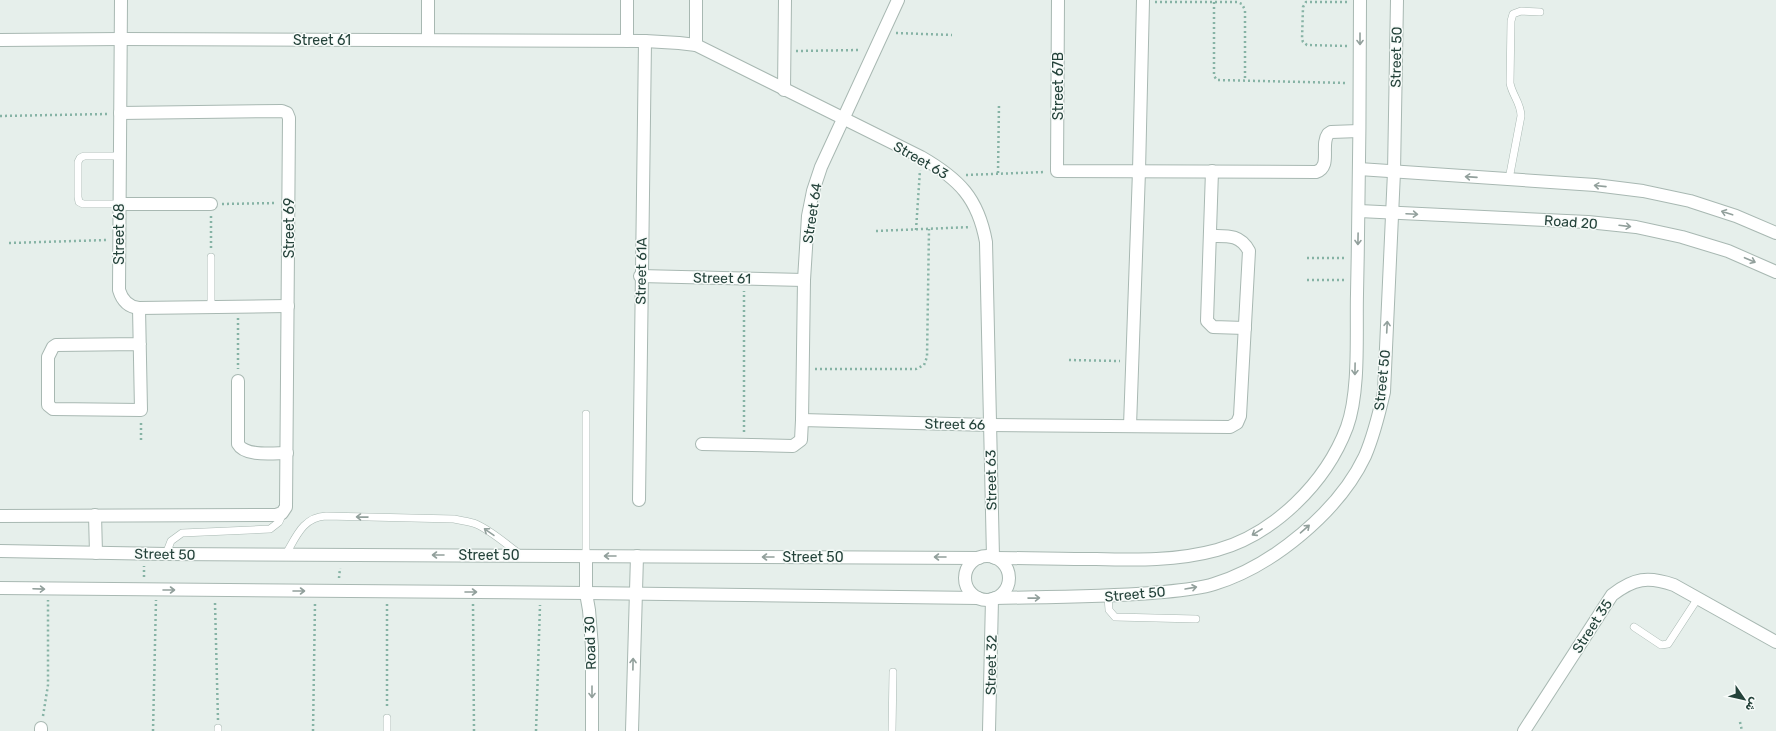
<svg xmlns="http://www.w3.org/2000/svg" width="1776" height="731" font-family="Rubik,'Noto Sans Arabic',sans-serif">
  <style>
    .lines { fill: none; stroke-linecap: round; stroke-linejoin: round }
    .service-casing { stroke: #a8b8b2; stroke-width: 8 }
    .minor-casing { stroke: #a8b8b2; stroke-width: 14 }
    .tertiary-casing { stroke: #a8b8b2; stroke-width: 14 }
    .path { stroke: #86b3a5; stroke-width: 2.5; stroke-dasharray: 2 3; stroke-linecap: butt }
    .service { stroke: #fff; stroke-width: 7 }
    .minor { stroke: #fff; stroke-width: 12 }
    .tertiary { stroke: #fff; stroke-width: 12 }
    .oneway { stroke: #92a09c }
    .labels { text-anchor: middle; stroke-width: 3; stroke-linejoin: round; paint-order: stroke }
    .street-label { font-size: 14px; fill: #24423a; stroke: #f7fbf9 }
  </style>
  <rect width="100%" height="100%" fill="#e6efeb"/>
  <g class="lines">
    <!-- service casing -->
    <g class="service-casing">
      <g id="service">
        <path d="M1509 179 1521 116C1521 103 1512 95 1510 83L1511 21 1513 14 1521 11 1540 12"/>
        <path d="M119 204H83L79 202 78 197V162L80 158 84 156H120"/>
        <path d="M211 307V257"/>
        <path d="M166 554 171 541 182 533 270 529 279 522 283 513"/>
        <path d="M286 554C296 537 303 517 326 516L454 519C462 521 469 521 476 524 492 531 507 545 521 555"/>
        <path d="M586 556V414"/>
        <path d="M1108 597 1109 610 1115 617 1196 619"/>
        <path d="M1634 627 1661 645 1668 644 1698 598"/>
        <path d="M218 728V731"/>
        <path d="M387 731V718"/>
        <path d="M892 731 893 672"/>
      </g>
    </g>
    <!-- minor casing -->
    <g class="minor-casing">
      <g id="minor">
        <path d="M121 0 119 290C122 300 128 307 139 308L288 306"/>
        <path d="M428 0V40"/>
        <path d="M696 0V45"/>
        <path d="M1058 0 1057 171 1316 172C1332 167 1320 145 1328 134L1331 132 1359 131"/>
        <path d="M0 40 121 39 645 41 679 43 696 45 921 157C959 179 978 198 986 242L993 557"/>
        <path d="M627 41V0"/>
        <path d="M784 90 785 0"/>
        <path d="M1359 169 1595 185 1643 191 1690 201 1736 216 1776 233"/>
        <path d="M1212 171 1207 321 1213 327 1245 328"/>
        <path d="M119 204H211"/>
        <path d="M1359 211 1588 222 1636 227 1682 237 1728 251 1776 272"/>
        <path d="M640 276 804 280"/>
        <path d="M139 308 141 410 53 409 48 405V357L53 347 56 345 140 344"/>
        <path d="M238 381V444C245 457 274 453 287 453"/>
        <path d="M802 420 804 280 808 216 813 191 821 167 898 0"/>
        <path d="M1130 426 1139 171 1143 0"/>
        <path d="M702 444 793 446 801 440 802 420 990 425 1230 427 1237 423 1240 416 1249 251C1240 234 1227 236 1210 236"/>
        <path d="M639 500 645 41"/>
        <path d="M95 515 96 553"/>
        <path d="M0 516 276 515 282 513 286 507 289 118 287 113 282 111 120 113"/>
        <path d="M586 556V593L589 610 592 647V731"/>
        <path d="M41 731V728"/>
        <path d="M632 731 637 556"/>
        <path d="M989 731 992 599"/>
        <path d="M1524 731 1612 595C1634 578 1648 576 1674 585L1776 642"/>
      </g>
    </g>
    <!-- tertiary casing -->
    <g class="tertiary-casing">
      <g id="tertiary">
        <path d="M0 551 166 554 979 558"/>
        <circle cx="987" cy="578" r="22"/>
        <path d="M995 558C1029 558 1062 559 1096 559 1136 560 1177 561 1217 550 1274 534 1326 483 1347 427 1360 391 1356 333 1357 294 1359 196 1360 98 1360 0"/>
        <path d="M0 588 586 593 978 598"/>
        <path d="M995 598C1047 597 1099 597 1152 593 1172 591 1195 590 1214 584 1273 566 1339 511 1365 456 1374 435 1379 414 1384 392L1394 172 1397 0"/>
      </g>
    </g>
    <!-- path -->
    <g class="path">
      <path d="M1155 2H1237L1242 4 1245 10V81"/>
      <path d="M1214 2V76L1217 80 1347 83"/>
      <path d="M896 33 952 35"/>
      <path d="M1347 46 1307 45 1303 42 1302 39 1303 7 1306 2H1348"/>
      <path d="M796 51 861 50"/>
      <path d="M0 116 107 114"/>
      <path d="M998 173 999 103"/>
      <path d="M966 175 1045 172"/>
      <path d="M222 204 277 203"/>
      <path d="M211 216V249"/>
      <path d="M916 230 920 170"/>
      <path d="M876 231 971 227"/>
      <path d="M9 243 107 240"/>
      <path d="M1307 258H1345"/>
      <path d="M1307 280H1345"/>
      <path d="M238 318V369"/>
      <path d="M1069 360 1120 361"/>
      <path d="M815 369H916L924 365 927 357 929 229"/>
      <path d="M141 423V440"/>
      <path d="M744 432V291"/>
      <path d="M144 577V566"/>
      <path d="M339 578 340 568"/>
      <path d="M215 603 218 720"/>
      <path d="M387 604V709"/>
      <path d="M473 604 474 731"/>
      <path d="M43 716 48 685V600"/>
      <path d="M1740 722 1742 731"/>
      <path d="M153 731 156 600"/>
      <path d="M313 731 315 603"/>
      <path d="M536 731 540 605"/>
    </g>
    <!-- service -->
    <use href="#service" class="service"/>
    <!-- minor -->
    <use href="#minor" class="minor"/>
    <!-- tertiary -->
    <use href="#tertiary" class="tertiary"/>
  </g>
  <!-- one-way arrows -->
  <defs><path id="oneway-shaft" d="M-6 0H5M1.5-3L5.5 0L1.5 3" fill="none" stroke-width="1.6" stroke-linecap="round" stroke-linejoin="round"/></defs>
  <g class="oneway">
    <use href="#oneway-shaft" transform="translate(1360 39) rotate(90)"/>
    <use href="#oneway-shaft" transform="translate(1471 177) rotate(-176)"/>
    <use href="#oneway-shaft" transform="translate(1600 186) rotate(-174)"/>
    <use href="#oneway-shaft" transform="translate(1727 213) rotate(-162)"/>
    <use href="#oneway-shaft" transform="translate(1412 214) rotate(3)"/>
    <use href="#oneway-shaft" transform="translate(1625 226) rotate(7)"/>
    <use href="#oneway-shaft" transform="translate(1358 239) rotate(91)"/>
    <use href="#oneway-shaft" transform="translate(1750 260) rotate(23)"/>
    <use href="#oneway-shaft" transform="translate(1387 327) rotate(-87)"/>
    <use href="#oneway-shaft" transform="translate(1355 369) rotate(91)"/>
    <use href="#oneway-shaft" transform="translate(362 517) rotate(-179)"/>
    <use href="#oneway-shaft" transform="translate(1305 529) rotate(-41)"/>
    <use href="#oneway-shaft" transform="translate(489 532) rotate(-145)"/>
    <use href="#oneway-shaft" transform="translate(1257 532) rotate(148)"/>
    <use href="#oneway-shaft" transform="translate(438 555) rotate(-180)"/>
    <use href="#oneway-shaft" transform="translate(610 556) rotate(-180)"/>
    <use href="#oneway-shaft" transform="translate(768 557) rotate(-180)"/>
    <use href="#oneway-shaft" transform="translate(940 557) rotate(-180)"/>
    <use href="#oneway-shaft" transform="translate(1191 588) rotate(-10)"/>
    <use href="#oneway-shaft" transform="translate(39 589) rotate(2)"/>
    <use href="#oneway-shaft" transform="translate(169 590)"/>
    <use href="#oneway-shaft" transform="translate(299 591)"/>
    <use href="#oneway-shaft" transform="translate(471 592)"/>
    <use href="#oneway-shaft" transform="translate(1034 598) rotate(-1)"/>
    <use href="#oneway-shaft" transform="translate(633 664) rotate(-89)"/>
    <use href="#oneway-shaft" transform="translate(592 692) rotate(90)"/>
  </g>
  <g class="labels">
    <!-- street labels -->
    <g class="street-label">
      <text x="322" y="45">Street 61</text>
      <text transform="translate(1396 57) rotate(-89)" y="5">Street 50</text>
      <text transform="translate(1058 86) rotate(-90)" y="5">Street 67B</text>
      <text transform="translate(921 160) rotate(30)" y="5">Street 63</text>
      <text transform="translate(812 213) rotate(-81)" y="5">Street 64</text>
      <text transform="translate(1571 222) rotate(4)" y="5">Road 20</text>
      <text transform="translate(289 228) rotate(-90)" y="5">Street 69</text>
      <text transform="translate(119 234) rotate(-90)" y="5">Street 68</text>
      <text transform="translate(641 271) rotate(-89)" y="5">Street 61A</text>
      <text transform="translate(722 278) rotate(1)" y="5">Street 61</text>
      <text transform="translate(1382 380) rotate(-84)" y="5">Street 50</text>
      <text transform="translate(955 424) rotate(1)" y="5">Street 66</text>
      <text transform="translate(991 480) rotate(-91)" y="5">Street 63</text>
      <text transform="translate(165 554) rotate(1)" y="5">Street 50</text>
      <text x="489" y="560">Street 50</text>
      <text x="813" y="562">Street 50</text>
      <text transform="translate(1135 594) rotate(-5)" y="5">Street 50</text>
      <text transform="translate(1592 626) rotate(-57)" y="5">Street 35</text>
      <text transform="translate(590 643) rotate(-92)" y="5">Road 30</text>
      <text transform="translate(991 665) rotate(-89)" y="5">Street 32</text>
    </g>
  </g>
  <!-- north arrow -->
  <g transform="translate(1744 699) rotate(124)" stroke="#f7fbf9" stroke-width="3" paint-order="stroke">
  <path d="M0-3L7 15L0 10L-7 15Z" fill="#24423a"/>
  <text y="-6" font-size="11" font-weight="bold" text-anchor="middle" fill="#24423a">ش</text>
  </g>
</svg>
